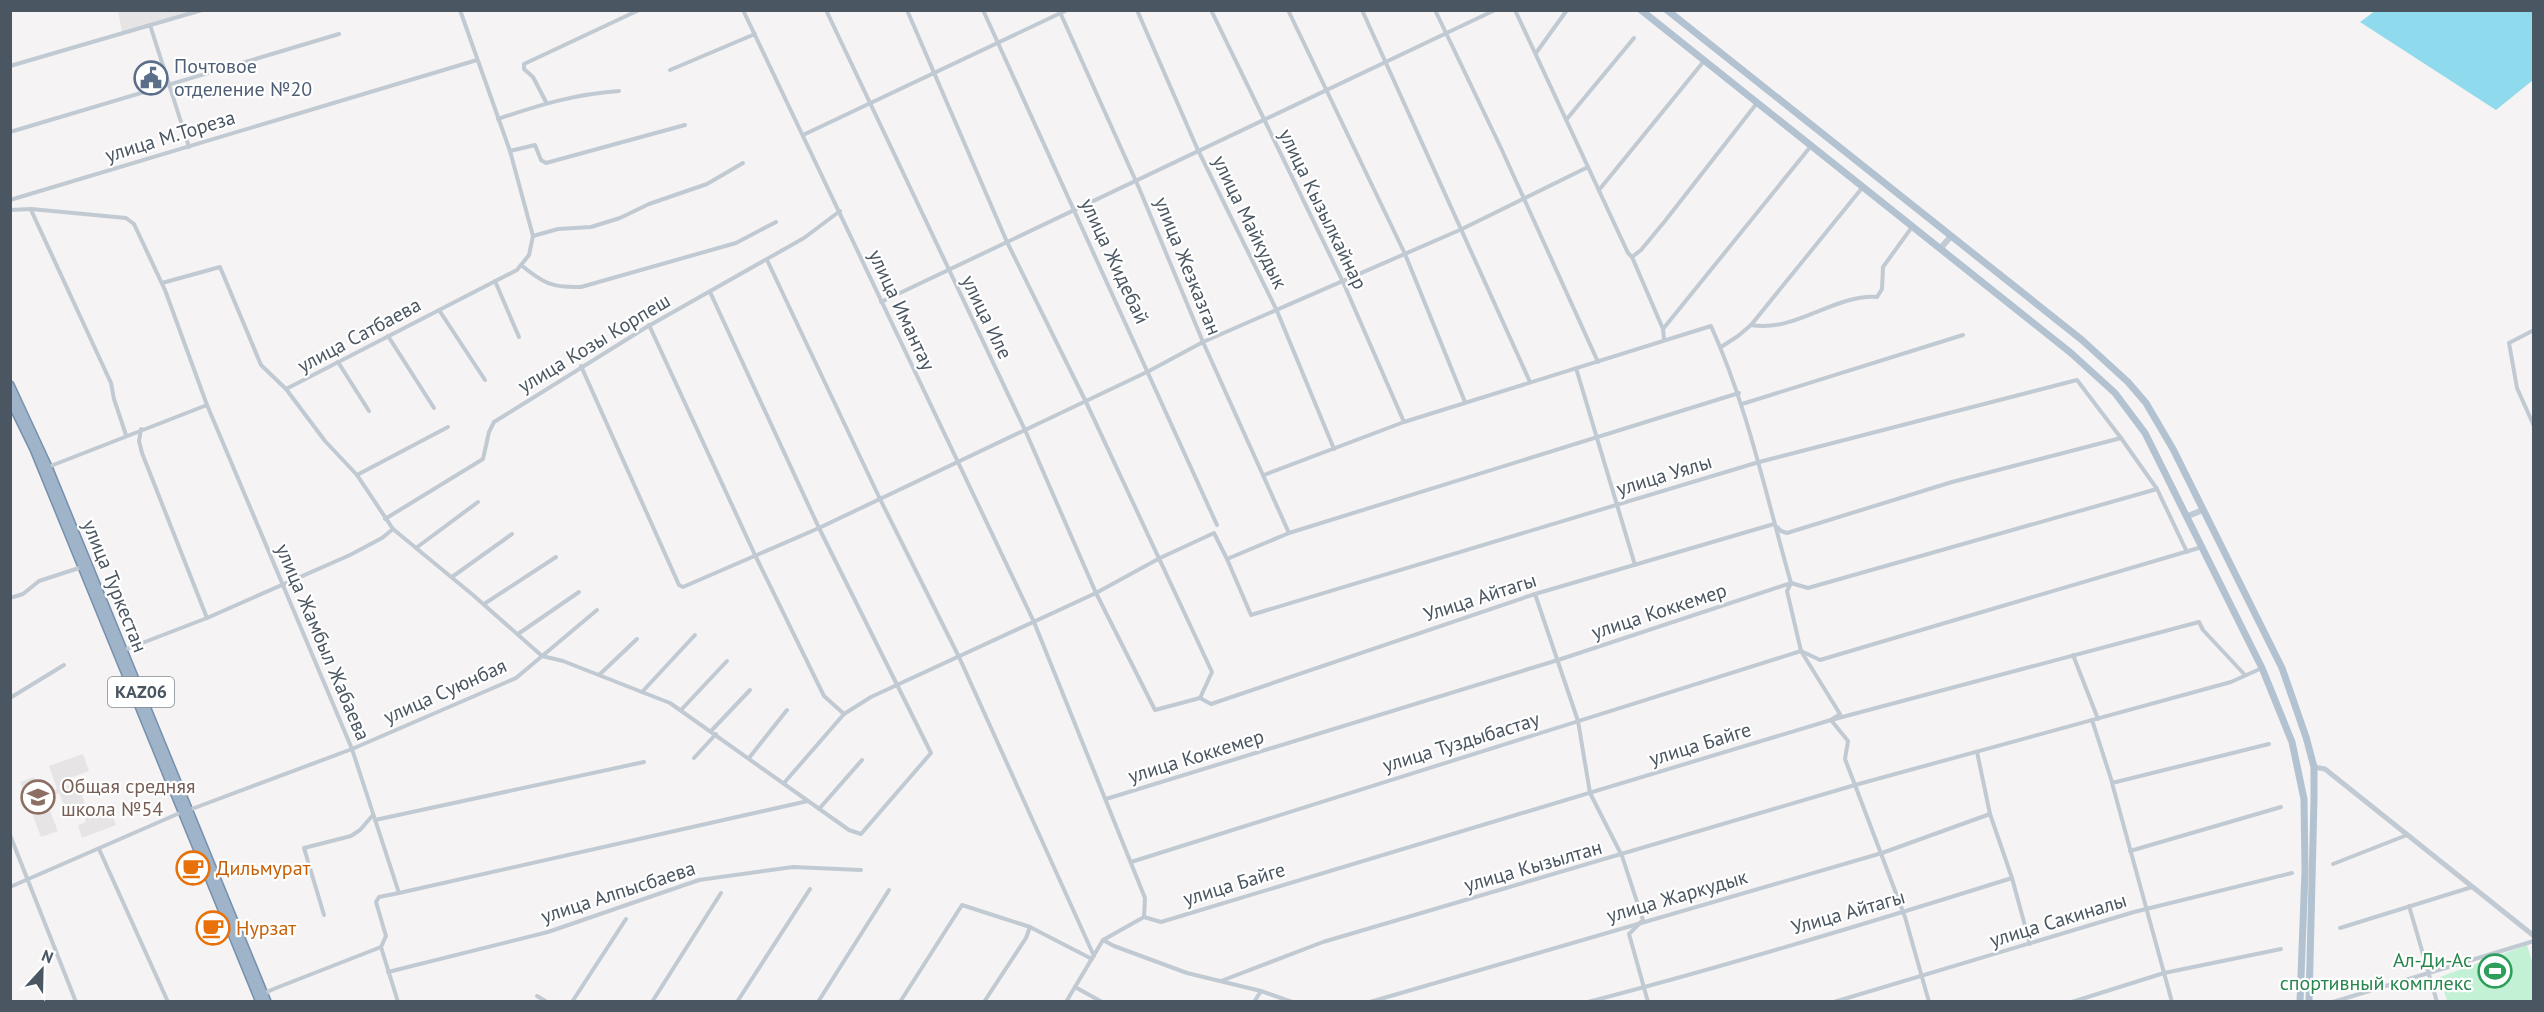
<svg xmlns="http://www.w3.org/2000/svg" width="2544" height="1012" font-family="'PT Sans',sans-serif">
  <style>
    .education { fill: #e6e4e5 }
    .green { fill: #c3f1d5 }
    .water { fill: #90daee }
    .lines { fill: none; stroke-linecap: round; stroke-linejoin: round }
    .trunk-casing { stroke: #7690ad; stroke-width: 10 }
    .minor { stroke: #c1cad2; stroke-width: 4 }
    .tertiary { stroke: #c1cad2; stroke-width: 5 }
    .secondary { stroke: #c1cbd6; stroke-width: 6 }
    .primary { stroke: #b3c2d1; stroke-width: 7 }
    .trunk { stroke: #9fb4c9; stroke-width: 7 }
    .labels { text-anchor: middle; stroke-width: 4.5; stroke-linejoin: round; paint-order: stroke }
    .shield { fill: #fff; stroke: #808990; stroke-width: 1.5 }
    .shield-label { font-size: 18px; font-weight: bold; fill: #4a5661 }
    .service-label { font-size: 20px; fill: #4e5e75; stroke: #fff; text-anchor: start }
    .street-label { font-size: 20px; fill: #4a5661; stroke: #fff }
    .education-label { font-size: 20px; fill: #785e54; stroke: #fff; text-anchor: start }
    .food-label { font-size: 20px; fill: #c56008; stroke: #fff; text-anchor: start }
    .leisure-label { font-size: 20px; fill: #27864d; stroke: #fff; text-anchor: end }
  </style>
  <rect width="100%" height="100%" fill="#f5f3f3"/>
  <!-- education -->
  <g class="education">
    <path d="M118 10 200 11 122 33Z"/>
    <path d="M83 754 89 771 62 781 64 786 77 782 88 811 108 804 116 825 82 838 78 825 86 822 83 813 69 817 59 793 45 799 58 831 41 837 20 782 34 777 41 795 57 789 49 766Z"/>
  </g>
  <!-- green -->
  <path class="green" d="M2527 945 2533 965V1001H2447L2440 977Z"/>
  <!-- water -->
  <path class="water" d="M2375 11H2533V80L2496 110 2360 22Z"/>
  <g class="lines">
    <!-- trunk casing -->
    <g class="trunk-casing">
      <g id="trunk">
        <path d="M10 385 48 467 267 1002"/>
        <path d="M10 400 34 449 260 1002"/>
      </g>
    </g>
    <!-- minor -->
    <g class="minor">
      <path d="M743 10 1034 622 1145 898 1144 917"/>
      <path d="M907 10 1007 242 1086 402 1212 672 1200 698"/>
      <path d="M983 10 1217 525"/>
      <path d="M1059 10 1139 188 1203 342 1289 533"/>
      <path d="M1137 10 1197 148 1277 311 1334 449"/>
      <path d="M1211 10 1343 282 1404 422"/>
      <path d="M1288 10 1405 254 1465 402"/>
      <path d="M1362 10 1530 382"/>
      <path d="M1435 10 1501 148 1598 362"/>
      <path d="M1515 10 1628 253 1632 257 1641 250 1665 221 1757 103"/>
      <path d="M150 25 189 147"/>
      <path d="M1536 53 1567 10"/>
      <path d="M10 66 202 10"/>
      <path d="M670 70 755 34"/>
      <path d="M546 102 533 77 524 69V64L639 10"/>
      <path d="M498 119C539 105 575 94 619 91"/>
      <path d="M1566 120 1634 38"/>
      <path d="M10 132 339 34"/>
      <path d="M803 135 1067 10"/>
      <path d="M510 151 535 145 541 160 546 163 685 125"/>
      <path d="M1599 190 1704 61"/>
      <path d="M10 200 477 60"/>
      <path d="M10 210 31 209 126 218 134 224 165 290 207 405 352 749 399 893 379 897 376 902 386 936 381 947 398 1002"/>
      <path d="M31 210 111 383 114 399 126 435"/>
      <path d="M533 236 558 229 591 227 620 218 649 204 707 184 743 163"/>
      <path d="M1632 257 1663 329 1664 339"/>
      <path d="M767 260 880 499 959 657 1094 956"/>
      <path d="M521 265C543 283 552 288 581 287L736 243 776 222"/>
      <path d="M495 281 519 337"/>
      <path d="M162 283 220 267 261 365 286 389 325 441 357 475 393 529 473 595 542 656 563 661 670 703 849 830 861 834 931 753 819 528 710 292"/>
      <path d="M881 302 1495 10"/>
      <path d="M439 310 485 380"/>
      <path d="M649 325 755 555 824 696 844 714"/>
      <path d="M1751 325C1795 333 1834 294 1877 297L1882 289 1883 267 1912 227"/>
      <path d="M1663 329 1811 146"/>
      <path d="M2534 330 2509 343 2517 388 2534 426"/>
      <path d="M388 336 434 408"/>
      <path d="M1721 347 1738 336 1751 325 1862 188"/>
      <path d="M338 362 369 411"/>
      <path d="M581 366 679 585 683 587 819 528 1025 430 826 10"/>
      <path d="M1576 368 1635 565"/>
      <path d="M286 389 517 270 529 255 533 236 510 151 460 10"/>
      <path d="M1739 393 1289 533 1227 559 1214 533 1160 558 1096 593 1155 710 1200 698 1211 704 1535 594 1774 524"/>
      <path d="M1742 404 1963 335"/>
      <path d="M141 429 139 441 142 453 207 618"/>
      <path d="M48 467 207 405"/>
      <path d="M357 475 448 427"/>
      <path d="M1264 475 1404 422 1711 326C1748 408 1766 496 1791 583L1787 591 1801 651 1820 660 2202 547"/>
      <path d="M385 519 483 459 489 432 494 422 645 328 804 238 840 211"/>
      <path d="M1777 527 1781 531 1787 533 1952 482 2121 438 2157 489"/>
      <path d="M416 548 478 502"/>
      <path d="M1227 559 1251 615 1759 462 2077 380 2121 438"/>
      <path d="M452 577 512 534"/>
      <path d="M1535 594 1578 721 1590 793 1622 856 1643 920 1629 934 1648 1002"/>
      <path d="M10 598 23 594 39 581 82 567"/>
      <path d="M484 604 556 557"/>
      <path d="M518 634 579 592"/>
      <path d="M124 650 207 618 350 555 382 538 393 529"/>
      <path d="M2073 655 2098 719"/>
      <path d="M599 675 637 639"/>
      <path d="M642 692 695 635"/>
      <path d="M10 698 64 665"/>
      <path d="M681 710 727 661"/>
      <path d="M2092 720 2112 782"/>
      <path d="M712 730 750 690"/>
      <path d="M1977 752 1990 814 2012 878 2030 944"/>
      <path d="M694 758 716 734"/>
      <path d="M749 758 787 710"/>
      <path d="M784 783 844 714 871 697 1096 593 1025 430 1149 371 1203 342 1462 229 1588 167"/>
      <path d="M1106 799 1558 660 1791 583 1808 588 2157 489 2187 552"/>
      <path d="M819 809 862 760"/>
      <path d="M189 810 352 749 516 678 597 610"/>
      <path d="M375 820 644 762"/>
      <path d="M10 835 76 1002"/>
      <path d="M99 849 168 1002"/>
      <path d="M2130 851 2281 807"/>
      <path d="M1131 862 1801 651 1840 714 1831 720 1848 741 1845 759 1855 785 1323 942 1221 981"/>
      <path d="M2333 864 2407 835"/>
      <path d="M10 887 182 812"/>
      <path d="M399 893 808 801"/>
      <path d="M2409 906 2437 1002"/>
      <path d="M324 915 304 848 351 836 360 830 373 815"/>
      <path d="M1144 917 1161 922 1831 720 2199 622 2203 630 2245 675"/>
      <path d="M2340 928 2472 887"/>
      <path d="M1103 940 1114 946 1187 973 1261 991 1292 1002"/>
      <path d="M388 972 548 932 699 880 793 867 861 870"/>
      <path d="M1075 987 1102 1002"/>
      <path d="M537 996 547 1002"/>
      <path d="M265 997 267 992 276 988 381 947"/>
      <path d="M572 1002 626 919"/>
      <path d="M652 1002 721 893"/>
      <path d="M737 1002 810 889"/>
      <path d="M818 1002 889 890"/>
      <path d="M900 1002 962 905 1030 927"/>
      <path d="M984 1002 1026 938 1030 927 1092 959"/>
      <path d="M1066 1002 1103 940 1144 917"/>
      <path d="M1254 1002 1261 991"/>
      <path d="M1370 1002 1882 853 1990 814"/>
      <path d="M1588 1002C1731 965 1872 922 2012 878"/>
      <path d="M1834 1002 2134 912 2292 873"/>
      <path d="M1929 1002 1905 917 1855 785 2231 682 2262 668"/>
      <path d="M2072 1002 2164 973 2281 949"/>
      <path d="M2172 1002 2112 783 2269 744"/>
      <path d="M2333 1002 2534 941"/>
    </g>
    <!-- tertiary -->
    <path class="tertiary" d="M2314 767 2325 769 2534 936"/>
    <!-- secondary -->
    <g class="secondary">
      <path d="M1940 249 1951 236"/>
      <path d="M2188 516 2203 510"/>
    </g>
    <!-- primary -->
    <g class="primary">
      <path d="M1641 10 2071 353 2115 393 2145 433 2262 668 2292 742 2304 799 2305 871 2300 1002"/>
      <path d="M1667 10 2082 340 2128 382 2146 403 2173 449 2282 668 2306 737 2314 767V799L2309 1002"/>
    </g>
    <!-- trunk -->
    <use href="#trunk" class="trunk"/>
  </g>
  <!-- icons -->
  <defs>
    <g id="civic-ring" transform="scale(1.725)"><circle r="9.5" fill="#fff" stroke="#5c6f8a" stroke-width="1.5"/><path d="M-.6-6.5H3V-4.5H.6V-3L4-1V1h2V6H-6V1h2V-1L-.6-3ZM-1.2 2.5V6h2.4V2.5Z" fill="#5c6f8a"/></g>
    <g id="school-ring" transform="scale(1.725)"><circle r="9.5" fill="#fff" stroke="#8d6e63" stroke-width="1.5"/><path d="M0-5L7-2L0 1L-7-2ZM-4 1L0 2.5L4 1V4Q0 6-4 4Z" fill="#8d6e63"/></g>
    <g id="cafe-ring" transform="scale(1.725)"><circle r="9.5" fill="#fff" stroke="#e8710a" stroke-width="1.5"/><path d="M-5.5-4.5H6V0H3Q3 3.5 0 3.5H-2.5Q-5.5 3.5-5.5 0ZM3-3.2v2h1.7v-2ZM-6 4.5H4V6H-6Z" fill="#e8710a"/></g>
    <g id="stadium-ring" transform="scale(1.725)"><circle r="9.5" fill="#fff" stroke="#2e9e5b" stroke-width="1.5"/><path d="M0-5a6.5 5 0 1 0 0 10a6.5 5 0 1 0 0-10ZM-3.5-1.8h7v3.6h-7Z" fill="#2e9e5b"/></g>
  </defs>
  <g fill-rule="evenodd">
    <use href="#civic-ring" x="151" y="78"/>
    <use href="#school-ring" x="38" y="797"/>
    <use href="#cafe-ring" x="193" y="868"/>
    <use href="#cafe-ring" x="213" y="928"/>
    <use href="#stadium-ring" x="2495" y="971"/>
  </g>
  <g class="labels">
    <!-- shield labels -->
    <rect class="shield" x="108" y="677" width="66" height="30" rx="4.5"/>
    <g class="shield-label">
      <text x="141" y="698">KАZ06</text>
    </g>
    <!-- service labels -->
    <g class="service-label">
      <text x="174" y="73">Почтовое<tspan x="174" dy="23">отделение №20</tspan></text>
    </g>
    <!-- street labels -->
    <g class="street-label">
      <text transform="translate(170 136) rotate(-17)" y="7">улица М.Тореза</text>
      <text transform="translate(1323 209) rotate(64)" y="7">улица Кызылкайнар</text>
      <text transform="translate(1250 222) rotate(64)" y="7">улица Майкудык</text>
      <text transform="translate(1115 261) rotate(65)" y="7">улица Жидебай</text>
      <text transform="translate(1188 266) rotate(68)" y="7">улица Жезказган</text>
      <text transform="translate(902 310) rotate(65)" y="7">улица Имантау</text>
      <text transform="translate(987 317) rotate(64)" y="7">улица Иле</text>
      <text transform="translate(359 335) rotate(-28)" y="7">улица Сатбаева</text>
      <text transform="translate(594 343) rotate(-31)" y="7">улица Козы Корпеш</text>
      <text transform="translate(1664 475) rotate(-17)" y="7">улица Уялы</text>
      <text transform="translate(115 586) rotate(68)" y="7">улица Туркестан</text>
      <text transform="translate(1480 597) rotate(-18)" y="7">Улица Айтагы</text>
      <text transform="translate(1659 611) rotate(-18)" y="7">улица Коккемер</text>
      <text transform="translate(323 642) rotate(67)" y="7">улица Жамбыл Жабаева</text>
      <text transform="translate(445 691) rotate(-24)" y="7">улица Суюнбая</text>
      <text transform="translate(1461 742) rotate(-17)" y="7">улица Туздыбастау</text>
      <text transform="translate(1700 744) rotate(-17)" y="7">улица Байге</text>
      <text transform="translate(1196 756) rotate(-17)" y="7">улица Коккемер</text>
      <text transform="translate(1533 866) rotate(-16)" y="7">улица Кызылтан</text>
      <text transform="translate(1234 884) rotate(-17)" y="7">улица Байге</text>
      <text transform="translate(618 892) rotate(-18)" y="7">улица Алпысбаева</text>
      <text transform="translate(1677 896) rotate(-16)" y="7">улица Жаркудык</text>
      <text transform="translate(1848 912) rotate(-16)" y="7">Улица Айтагы</text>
      <text transform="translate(2058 920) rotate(-17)" y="7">улица Сакиналы</text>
    </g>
    <!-- education labels -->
    <g class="education-label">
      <text x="61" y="793">Общая средняя<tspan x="61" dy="23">школа №54</tspan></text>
    </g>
    <!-- food labels -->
    <g class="food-label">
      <text x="216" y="875">Дильмурат</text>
      <text x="236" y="935">Нурзат</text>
    </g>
    <!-- leisure labels -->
    <g class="leisure-label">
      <text x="2472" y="967">Ал-Ди-Ас<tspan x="2472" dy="23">спортивный комплекс</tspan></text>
    </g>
  </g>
  <!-- border -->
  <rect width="2544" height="1012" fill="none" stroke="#4a5661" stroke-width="24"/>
  <!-- north arrow -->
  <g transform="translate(42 970) rotate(22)" stroke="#ffffff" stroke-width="4.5" paint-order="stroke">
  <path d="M0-4.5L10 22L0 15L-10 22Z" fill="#4a5661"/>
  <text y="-9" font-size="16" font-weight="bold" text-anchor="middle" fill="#4a5661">N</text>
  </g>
</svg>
